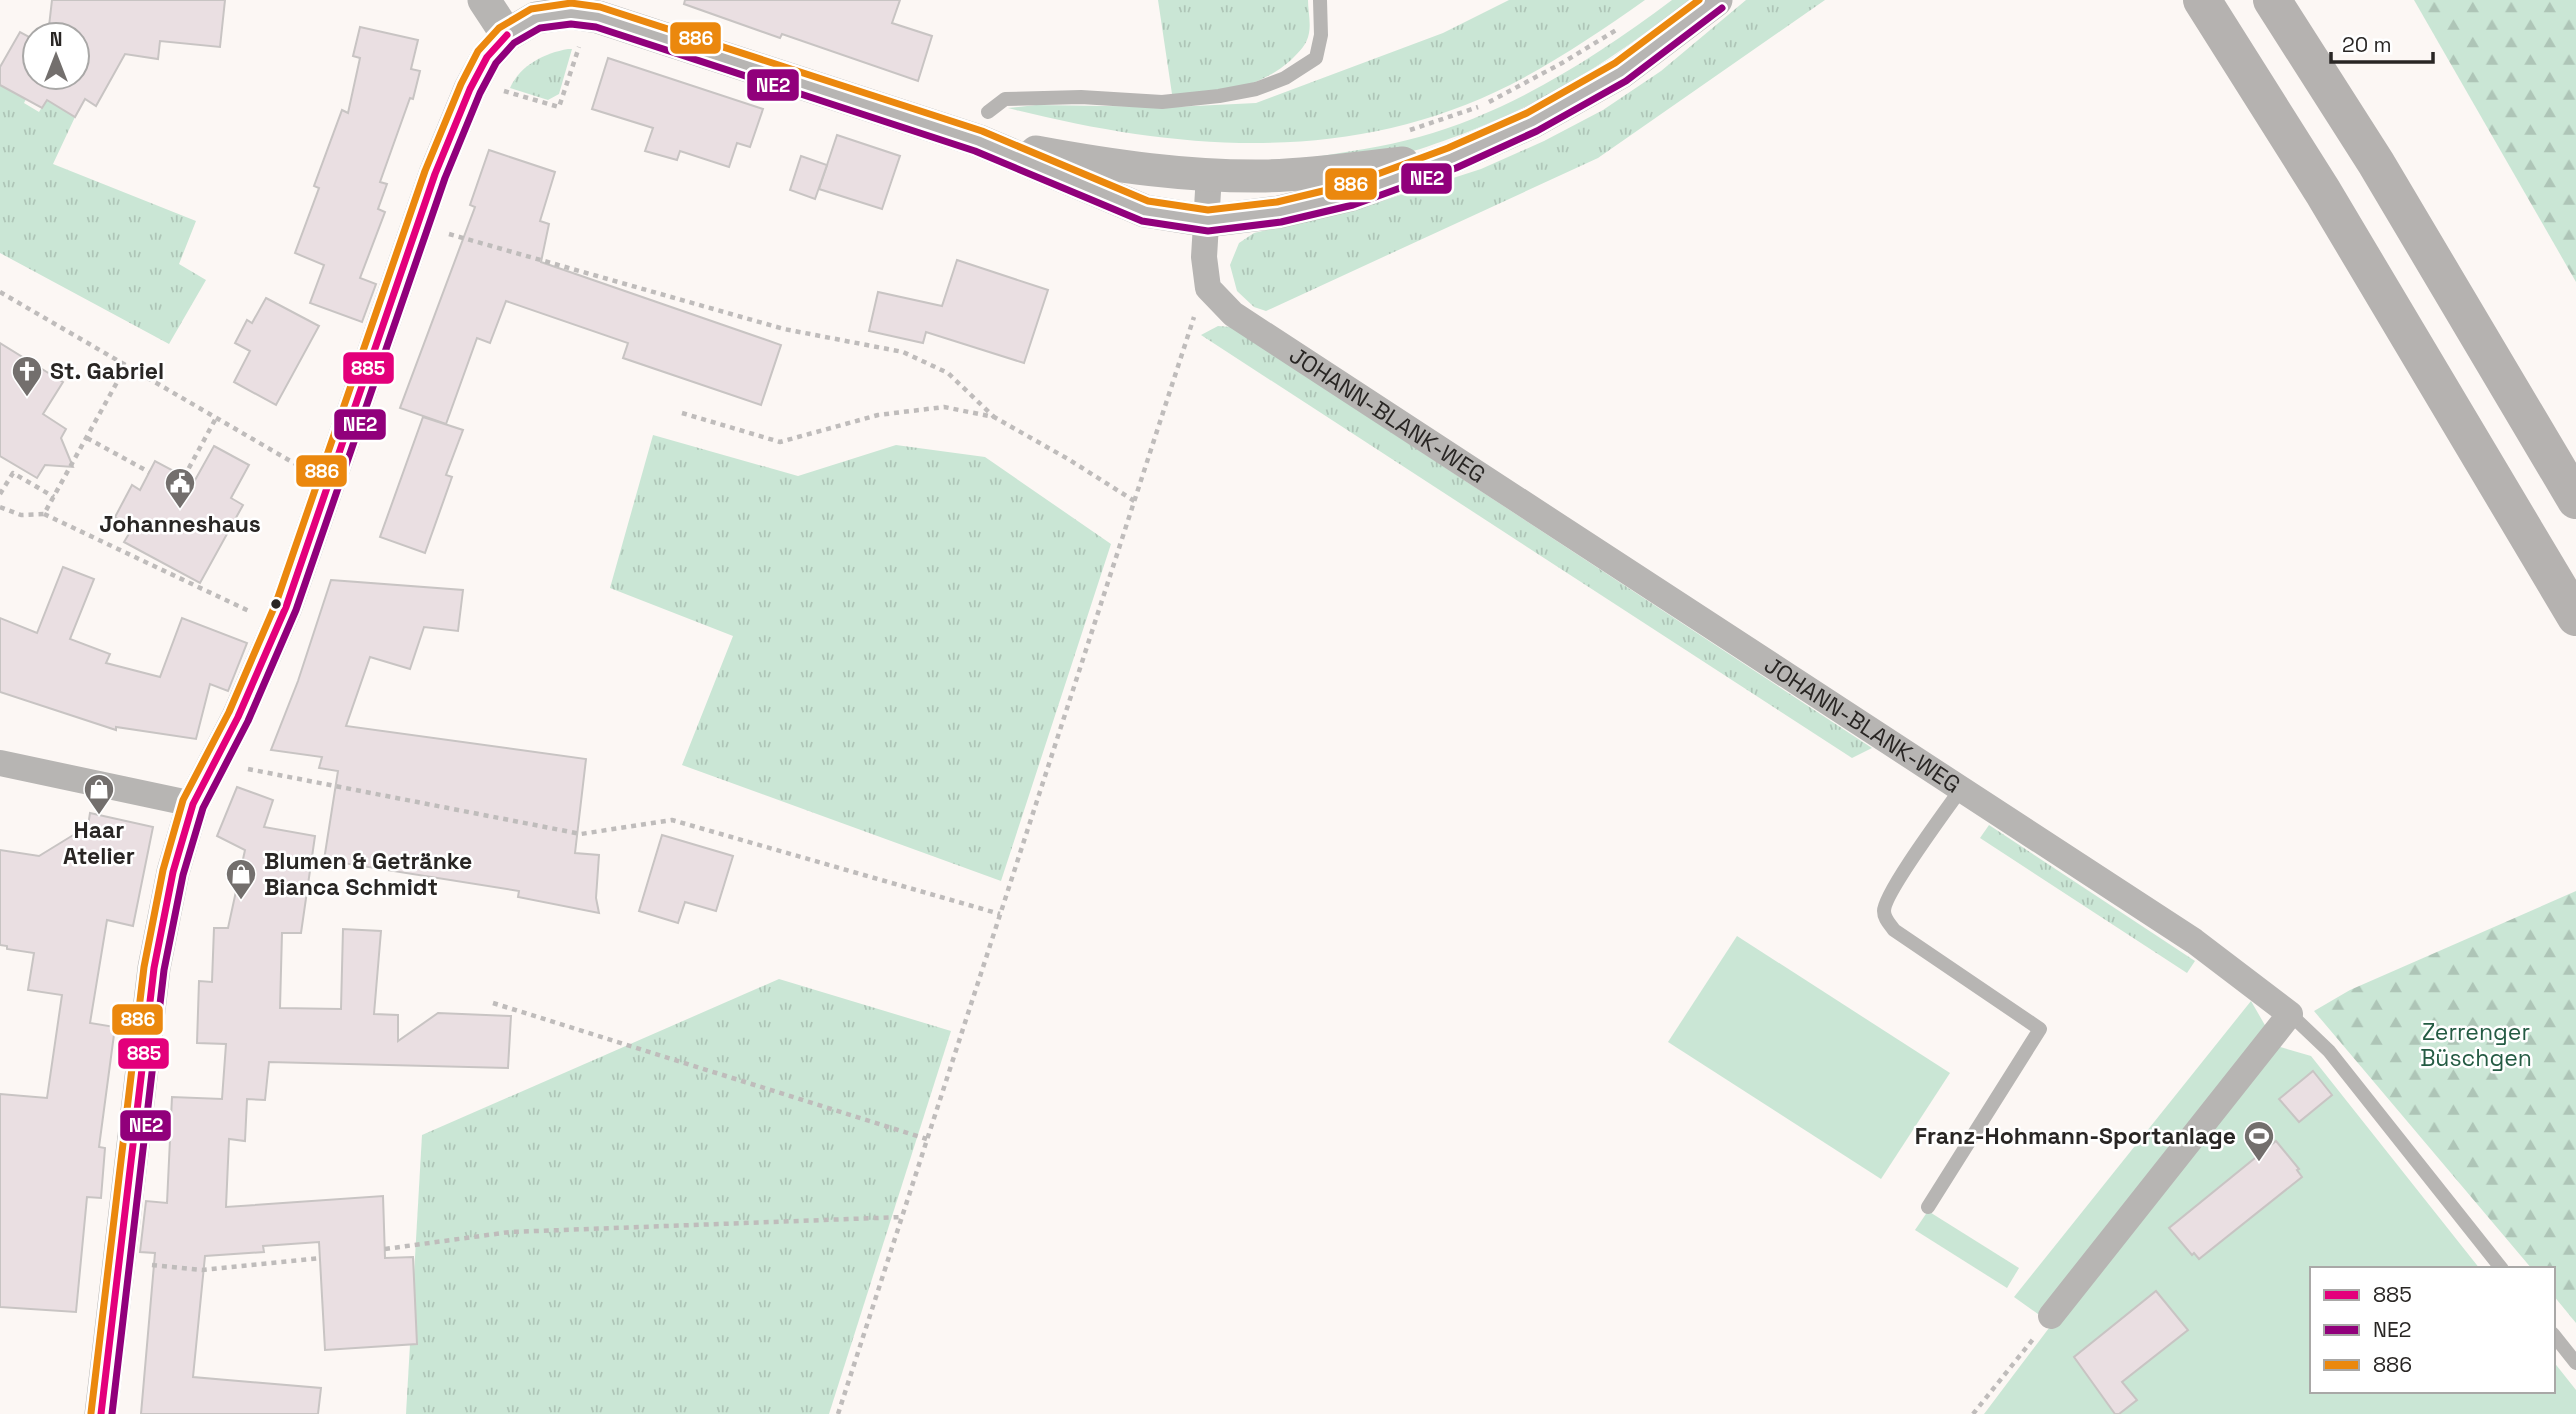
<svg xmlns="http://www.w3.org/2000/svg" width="2576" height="1414" font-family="'Space Grotesk',sans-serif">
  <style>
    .grass { fill: url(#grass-tufts) }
    .forest { fill: url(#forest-firs) }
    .pitch { fill: #cae6d5 }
    .building { fill: #eadfe2; stroke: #c8c4c3; stroke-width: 2 }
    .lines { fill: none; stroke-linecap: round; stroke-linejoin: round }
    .path { stroke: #bfbcbb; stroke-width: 4.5; stroke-dasharray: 5 5; stroke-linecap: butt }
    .service { stroke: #b7b5b3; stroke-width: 14 }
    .minor { stroke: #b7b5b3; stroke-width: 26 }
    .tertiary { stroke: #b7b5b3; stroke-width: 33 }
    .motorway { stroke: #b5b2b0; stroke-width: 38 }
    .bus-1-casing { stroke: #fff; stroke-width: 12 }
    .bus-2-casing { stroke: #fff; stroke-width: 12 }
    .bus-3-casing { stroke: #fff; stroke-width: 12 }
    .bus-1 { stroke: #e3007b; stroke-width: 7 }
    .bus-2 { stroke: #91007b; stroke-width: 7 }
    .bus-3 { stroke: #eb880e; stroke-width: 7 }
    .bus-dot { fill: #292624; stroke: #fff; stroke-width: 2.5 }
    .labels { text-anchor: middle; stroke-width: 5; stroke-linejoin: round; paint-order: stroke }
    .poi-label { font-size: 23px; font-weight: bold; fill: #292624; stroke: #fff; text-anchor: start }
    .street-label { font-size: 23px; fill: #292624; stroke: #fff }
    .park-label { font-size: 23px; fill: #245b43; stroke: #fff }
    .line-badge { stroke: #fff; stroke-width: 2.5 }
    .badge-label { font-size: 19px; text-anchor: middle; font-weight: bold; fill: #fff }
  </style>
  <defs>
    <pattern id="grass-tufts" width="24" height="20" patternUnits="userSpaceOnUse" patternTransform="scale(1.75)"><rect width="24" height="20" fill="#cae6d5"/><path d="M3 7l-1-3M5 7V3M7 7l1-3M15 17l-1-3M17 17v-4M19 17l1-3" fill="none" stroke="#aec5b7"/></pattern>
    <pattern id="forest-firs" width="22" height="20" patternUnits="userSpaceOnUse" patternTransform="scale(1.75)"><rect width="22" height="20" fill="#cae6d5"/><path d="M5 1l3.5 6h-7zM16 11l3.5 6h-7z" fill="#aec5b7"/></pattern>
  </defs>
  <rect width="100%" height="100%" fill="#fcf7f4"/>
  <!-- grass -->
  <g class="grass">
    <path d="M1158 0H1308C1308 10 1311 23 1309 33 1307 45 1299 52 1291 60 1257 90 1215 94 1172 94Z"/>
    <path d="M1509 0H1645C1601 31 1558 60 1510 85 1349 166 1178 151 1008 108L1036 105 1174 107 1256 103 1443 33Z"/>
    <path d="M1672 0H1689C1617 57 1547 102 1460 135 1439 142 1417 152 1394 155 1367 159 1337 157 1309 158 1346 152 1383 147 1419 137 1512 111 1596 57 1672 0Z"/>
    <path d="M1746 0H1825L1598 158 1266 311 1254 307 1237 291 1230 265 1239 243 1254 233 1354 210 1481 169 1544 141 1603 110 1661 71Z"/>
    <path d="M568 49H572L559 94 548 100 510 88C520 65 545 53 568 49Z"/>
    <path d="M0 85 26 99 24 103 39 112 46 100 63 103 61 108 75 117 53 164 196 221 179 264 206 280 169 344 0 253Z"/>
    <path d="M1218 326 1231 327 1872 748 1852 758 1201 335Z"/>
    <path d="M653 435 798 476 896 445 985 457 1111 544 1001 881 682 765 733 636 610 588Z"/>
    <path d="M1989 825 2195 961 2187 973 1980 838Z"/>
    <path d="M779 979 951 1031 829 1414H406L422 1135Z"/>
  </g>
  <!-- forest -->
  <g class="forest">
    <path d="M2414 0H2576V282Z"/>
    <path d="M2576 891V1323L2553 1295V1269H2532L2314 1011 2350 990Z"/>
  </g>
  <!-- pitch -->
  <g class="pitch">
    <path d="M1737 936 1950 1073 1881 1179 1668 1042Z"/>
    <path d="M2251 1001 2277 1046 2311 1056 2480 1269H2312V1391H2553V1361L2576 1390V1414H1984L2052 1324 2014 1297Z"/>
    <path d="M1928 1211 2019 1268 2007 1288 1915 1230Z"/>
  </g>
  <!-- building -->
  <g class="building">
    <path d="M52 0H225L220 47 160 41 158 59 125 54 96 106 85 99 75 117 47 100 42 108 0 85V67L20 32 35 40V77H77V35H48Z"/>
    <path d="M685 0H900L892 23 932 36 918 81 782 34 780 38 684 4Z"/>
    <path d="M360 27 418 40 411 69 420 71 413 99 410 98 380 182 387 184 378 209 385 212 360 278 376 284 362 322 310 303 324 265 295 253 319 188 314 186 342 110 348 113 360 58 353 56Z"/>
    <path d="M608 58 763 109 750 147 737 143 729 167 680 151 677 160 645 151 653 128 592 109Z"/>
    <path d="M837 135 900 156 882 209 819 189Z"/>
    <path d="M489 150 555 172 540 221 549 224 541 262 781 345 761 405 623 358 628 343 506 301 490 343 477 338 446 424 400 408 475 207 470 205Z"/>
    <path d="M801 156 827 165 815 199 790 190Z"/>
    <path d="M957 260 1048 290 1024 363 926 332 923 343 869 331 878 292 942 306Z"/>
    <path d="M266 298 319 326 276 405 234 382 250 351 235 343 247 320 252 323Z"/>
    <path d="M0 343 63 382 43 414 66 429 61 438 73 467 45 465 37 478 0 456Z"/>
    <path d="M423 417 463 430 446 475 452 477 425 553 380 537Z"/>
    <path d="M214 446 249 465 231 498 243 505 200 583 124 542 133 527 115 517 132 485 140 490 155 461 194 482Z"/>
    <path d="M63 567 94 579 70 639 110 654 106 663 160 677 182 618 247 643 228 691 210 684 196 739 116 727V730L0 692V618L37 633Z"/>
    <path d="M331 580 463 590 458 631 424 627 410 669 370 657 346 726 586 759 575 853 599 855 596 898 599 913 518 897 519 891 324 860 338 771 319 768 322 757 271 750 298 681Z"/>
    <path d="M237 787 273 800 264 827 315 836 301 933H282L280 1008 341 1009 343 929 381 931 374 1014 398 1015V1041L438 1013 511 1016 508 1068 269 1062 265 1100 247 1099 245 1141 229 1139 226 1207 383 1196 385 1258 413 1257 417 1344 325 1350 319 1242 263 1246 264 1252 205 1256 193 1377 321 1388 318 1414H141L155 1253 140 1252 146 1201 167 1203 172 1097 222 1099 226 1044 197 1043 199 981 212 982 214 928H228L245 850 217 836Z"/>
    <path d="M90 813 153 827 133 926 107 920 90 1023 115 1027 99 1147 105 1148 101 1198 87 1197 76 1312 0 1307V1094L47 1098 62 995 28 990 34 953 7 949V946L0 945V850L39 856 88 826Z"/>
    <path d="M662 835 733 856 716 911 685 902 678 923 639 911Z"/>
    <path d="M2313 1071 2332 1095 2299 1122 2279 1099Z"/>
    <path d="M2276 1141 2299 1169 2297 1170 2302 1177 2199 1259 2194 1253 2192 1255 2169 1228Z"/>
    <path d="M2156 1291 2188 1330 2122 1382 2137 1400 2119 1414H2115L2074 1357Z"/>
  </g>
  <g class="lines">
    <!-- path -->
    <g class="path">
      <path d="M504 91 559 107 579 47"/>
      <path d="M1489 102 1562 63 1618 29"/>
      <path d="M1410 130 1478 107"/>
      <path d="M449 234 784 329 903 352 948 373 994 417"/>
      <path d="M0 292 299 466"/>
      <path d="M682 413 780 442 878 415 944 407 994 417 1068 459 1136 502"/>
      <path d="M87 438 149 472"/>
      <path d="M184 477 216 418"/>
      <path d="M0 494 13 473 54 497"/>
      <path d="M0 507 21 515 44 514 126 366"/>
      <path d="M44 514 249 611"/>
      <path d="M248 769 581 834 672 820 1000 914"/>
      <path d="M493 1003 927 1139"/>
      <path d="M385 1249 510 1232 902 1217"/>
      <path d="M152 1265 202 1270 320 1258"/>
      <path d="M838 1414 1194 317"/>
      <path d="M1973 1414 2034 1338"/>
    </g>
    <!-- service -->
    <g class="service">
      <path d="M988 112 1005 99 1081 97 1162 102 1219 96 1256 89 1285 78 1316 58 1321 35 1320 0"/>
      <path d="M2290 1014 2329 1051 2502 1269"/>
      <path d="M1928 1207 2040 1029 1894 930C1890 924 1884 919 1884 911 1884 893 1947 809 1961 789"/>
      <path d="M2553 1334 2576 1363"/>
    </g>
    <!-- minor -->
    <g class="minor">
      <path id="s1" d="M1209 175 1204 257 1208 288 1233 314 2194 941 2290 1014 2051 1316"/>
      <path d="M0 763 193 804"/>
    </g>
    <!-- tertiary -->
    <g class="tertiary">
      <path d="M484 0 507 35"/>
      <path d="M1036 152C1112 166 1188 177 1265 176 1311 175 1358 168 1403 163"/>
      <path d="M101 1414 154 968 173 872 193 804 238 717 286 607 435 174 470 89 487 57 507 35 536 18 571 13 598 17 979 141 1145 211 1208 221 1279 212 1351 195 1452 158 1532 122 1621 72 1716 0"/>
    </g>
    <!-- motorway -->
    <g class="motorway">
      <path d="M2202 0 2323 192 2576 617"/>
      <path d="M2272 0 2376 163 2576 500"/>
    </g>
    <!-- bus-1 casing -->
    <g class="bus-1-casing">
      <path id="bus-1" d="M101 1414 154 968 173 872 193 804 238 717 286 607 435 174 470 89 487 57 507 35"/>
    </g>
    <!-- bus-2 casing -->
    <g class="bus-2-casing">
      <path id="bus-2" d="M112 1414 164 970 183 875 203 808 248 721 296 610 445 178 480 93 496 63 514 43 540 28 571 24 596 27 975 151 1142 221 1208 231 1281 222 1353 205 1456 168 1537 131 1626 81 1722 8"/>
    </g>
    <!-- bus-3 casing -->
    <g class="bus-3-casing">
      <path id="bus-3" d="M91 1413 144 967 163 870 183 800 229 712 276 603 425 171 461 84 478 51 499 28 531 9 571 3 600 7 982 131 1148 201 1208 210 1277 202 1348 185 1448 148 1527 113 1615 63 1699 0"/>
    </g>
    <!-- bus-1 -->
    <use href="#bus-1" class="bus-1"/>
    <!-- bus-2 -->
    <use href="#bus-2" class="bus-2"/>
    <!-- bus-3 -->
    <use href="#bus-3" class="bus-3"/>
  </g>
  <!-- icons -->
  <defs>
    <g id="church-pin" transform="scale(1.575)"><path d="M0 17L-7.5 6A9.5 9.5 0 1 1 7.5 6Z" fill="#736f6d" stroke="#fff"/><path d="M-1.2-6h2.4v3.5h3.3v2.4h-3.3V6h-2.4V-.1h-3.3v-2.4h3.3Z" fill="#fff"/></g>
    <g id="civic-pin" transform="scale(1.575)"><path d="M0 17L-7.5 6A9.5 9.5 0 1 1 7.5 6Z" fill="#736f6d" stroke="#fff"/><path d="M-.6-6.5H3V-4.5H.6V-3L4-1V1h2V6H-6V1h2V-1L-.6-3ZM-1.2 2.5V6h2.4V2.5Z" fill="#fff"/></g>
    <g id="shop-pin" transform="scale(1.575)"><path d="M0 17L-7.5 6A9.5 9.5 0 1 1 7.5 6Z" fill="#736f6d" stroke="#fff"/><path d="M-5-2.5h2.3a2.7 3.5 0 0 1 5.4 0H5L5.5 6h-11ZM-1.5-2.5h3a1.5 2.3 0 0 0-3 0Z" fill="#fff"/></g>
    <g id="stadium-pin" transform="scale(1.575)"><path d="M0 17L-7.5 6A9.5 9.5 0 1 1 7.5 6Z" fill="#736f6d" stroke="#fff"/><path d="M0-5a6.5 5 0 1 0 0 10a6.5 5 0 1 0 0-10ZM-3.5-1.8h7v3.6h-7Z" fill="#fff"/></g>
  </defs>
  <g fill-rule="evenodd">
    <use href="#church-pin" x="27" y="371"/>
    <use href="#civic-pin" x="180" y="483"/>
    <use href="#shop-pin" x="99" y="789"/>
    <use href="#shop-pin" x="241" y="874"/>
    <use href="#stadium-pin" x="2259" y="1136"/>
  </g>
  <!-- markers -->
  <circle class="bus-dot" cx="276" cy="604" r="6"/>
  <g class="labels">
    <!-- poi labels -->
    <g class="poi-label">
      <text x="50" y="379">St. Gabriel</text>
      <text x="180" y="532" text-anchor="middle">Johanneshaus</text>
      <text x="99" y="838" text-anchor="middle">Haar<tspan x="99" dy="26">Atelier</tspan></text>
      <text x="264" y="869">Blumen &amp; Getränke<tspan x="264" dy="26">Bianca Schmidt</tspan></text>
      <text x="2236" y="1144" text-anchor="end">Franz-Hohmann-Sportanlage</text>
    </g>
    <!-- street labels -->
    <g class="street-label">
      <text dy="8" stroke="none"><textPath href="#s1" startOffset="334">JOHANN-BLANK-WEG</textPath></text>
      <text dy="8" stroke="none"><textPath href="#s1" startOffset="901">JOHANN-BLANK-WEG</textPath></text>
    </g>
    <!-- park labels -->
    <g class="park-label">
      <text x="2476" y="1040">Zerrenger<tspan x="2476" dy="26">Büschgen</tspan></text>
    </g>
  </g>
  <g class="line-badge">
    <rect x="669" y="21" width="53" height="34" rx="7" fill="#eb880e"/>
    <rect x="746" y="68" width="54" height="34" rx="7" fill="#91007b"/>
    <rect x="1400" y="162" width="53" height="33" rx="7" fill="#91007b"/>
    <rect x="1324" y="167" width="54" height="34" rx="7" fill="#eb880e"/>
    <rect x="342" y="351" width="53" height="34" rx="7" fill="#e3007b"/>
    <rect x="333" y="408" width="54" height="33" rx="7" fill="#91007b"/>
    <rect x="295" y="454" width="53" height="34" rx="7" fill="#eb880e"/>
    <rect x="111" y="1003" width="53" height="33" rx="7" fill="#eb880e"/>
    <rect x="117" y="1037" width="53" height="33" rx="7" fill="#e3007b"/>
    <rect x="119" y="1109" width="53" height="33" rx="7" fill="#91007b"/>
  </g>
  <g class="badge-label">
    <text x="696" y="45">886</text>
    <text x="773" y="92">NE2</text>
    <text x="1427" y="185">NE2</text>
    <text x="1351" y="191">886</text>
    <text x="368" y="375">885</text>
    <text x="360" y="431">NE2</text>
    <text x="322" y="478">886</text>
    <text x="138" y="1026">886</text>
    <text x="144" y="1060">885</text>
    <text x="146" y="1132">NE2</text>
  </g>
  <!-- legend -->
  <rect x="2310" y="1267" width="245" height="126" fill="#ffffff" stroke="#a9a8a7" stroke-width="2"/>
  <rect x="2324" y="1290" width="35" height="10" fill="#e3007b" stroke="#a9a8a7" stroke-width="2"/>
  <text x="2373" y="1302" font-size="21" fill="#292624">885</text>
  <rect x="2324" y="1325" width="35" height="10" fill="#91007b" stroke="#a9a8a7" stroke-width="2"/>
  <text x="2373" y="1337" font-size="21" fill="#292624">NE2</text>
  <rect x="2324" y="1360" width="35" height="10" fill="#eb880e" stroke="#a9a8a7" stroke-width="2"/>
  <text x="2373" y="1372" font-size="21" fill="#292624">886</text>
  <!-- north arrow -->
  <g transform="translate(56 56)"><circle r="33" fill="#ffffff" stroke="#a9a8a7" stroke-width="2"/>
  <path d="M0-5L12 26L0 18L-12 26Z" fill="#736f6d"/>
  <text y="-10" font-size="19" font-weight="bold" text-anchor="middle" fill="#292624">N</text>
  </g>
  <!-- scale -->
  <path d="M2331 52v10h102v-10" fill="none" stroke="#292624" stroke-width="3.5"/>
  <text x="2342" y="52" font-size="21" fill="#292624" stroke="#ffffff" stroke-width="5" paint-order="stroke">20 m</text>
</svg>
